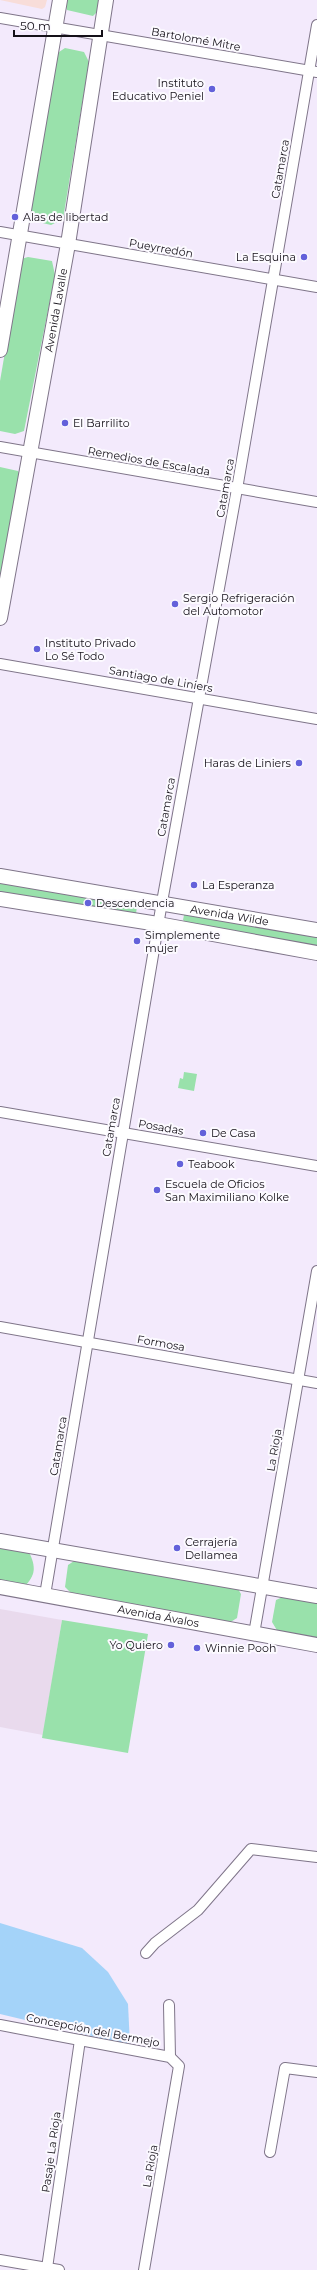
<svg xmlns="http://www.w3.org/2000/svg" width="317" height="2270" font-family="Montserrat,sans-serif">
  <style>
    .commercial { fill: #e9daed }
    .education { fill: #f8ddd9 }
    .green { fill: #99e1ab }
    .water { fill: #a4d3f9 }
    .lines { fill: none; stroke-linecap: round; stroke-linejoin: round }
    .street-casing { stroke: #7f7589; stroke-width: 12 }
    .secondary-casing { stroke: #7f7589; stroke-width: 16 }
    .street { stroke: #fff; stroke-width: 10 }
    .secondary { stroke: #fff; stroke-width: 14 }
    .poi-dot { fill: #6361da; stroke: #fcfaff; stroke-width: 1.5 }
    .labels { text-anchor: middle; stroke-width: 4; stroke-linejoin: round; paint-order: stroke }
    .street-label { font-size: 11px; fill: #141018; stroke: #fcfaff }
    .poi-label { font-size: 11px; fill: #141018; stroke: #fcfaff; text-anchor: start }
  </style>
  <rect width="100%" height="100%" fill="#f3eafc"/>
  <!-- commercial -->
  <path class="commercial" d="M0 1609 62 1620 43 1735 0 1727Z"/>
  <!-- education -->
  <path class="education" d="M0 0H47L45 7 42 9Z"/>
  <!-- green -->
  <g class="green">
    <path d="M64 0H102L101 8 93 16 67 10Z"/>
    <path d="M65 48 84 52 89 62 63 219 51 225 34 221 29 213 56 54Z"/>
    <path d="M28 257 52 261 55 275 24 431 15 434 0 431V381L21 259Z"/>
    <path d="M0 467 18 471 21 477 0 590Z"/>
    <path d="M0 882 137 906 136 914 0 892Z"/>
    <path d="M188 913 317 937V946L186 923 183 920 184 915Z"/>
    <path d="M184 1072 197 1074 194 1091 178 1088 180 1078 183 1079Z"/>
    <path d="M0 1547 29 1552C36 1567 36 1575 24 1587L0 1583Z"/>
    <path d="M77 1559 238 1589 241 1594 237 1618 229 1623 72 1594 65 1587 68 1565Z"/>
    <path d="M285 1596 317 1601V1638L278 1632 272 1622 276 1600Z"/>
    <path d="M62 1620 148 1634 128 1753 42 1738Z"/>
  </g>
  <!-- water -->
  <path class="water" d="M0 1923 82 1948 108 1972 128 2004 130 2045 0 2014Z"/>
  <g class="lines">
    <!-- street casing -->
    <g class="street-casing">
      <g id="street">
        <path d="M0 18 317 72"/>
        <path d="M0 232 317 287"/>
        <path d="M0 447 317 502"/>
        <path d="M0 664 317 719"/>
        <path d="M0 1112 317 1166"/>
        <path d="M0 1327 317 1383"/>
        <path d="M45 1595 162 902 237 489 317 25"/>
        <path d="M254 1634 317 1271"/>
        <path d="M146 1953 155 1943 198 1910 251 1849 317 1857"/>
        <path d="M169 2005 170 2057"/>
        <path d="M0 2025 170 2057 179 2066 144 2270"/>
        <path d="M270 2152 285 2068 317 2072"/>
        <path d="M0 2260 59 2270"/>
        <path d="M47 2268 80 2040"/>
      </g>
    </g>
    <!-- secondary casing -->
    <g class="secondary-casing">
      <g id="secondary">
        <path d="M0 350 60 0"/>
        <path id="s1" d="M0 618 68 244 106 0"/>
        <path id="s2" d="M0 876 317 930"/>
        <path d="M0 899 158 924 317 953"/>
        <path d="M0 1541 317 1596"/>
        <path id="s3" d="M0 1587 317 1645"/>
      </g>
    </g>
    <!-- street -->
    <use href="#street" class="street"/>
    <!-- secondary -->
    <use href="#secondary" class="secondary"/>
  </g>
  <!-- markers -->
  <g class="poi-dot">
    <circle cx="212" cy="89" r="4"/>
    <circle cx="15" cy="217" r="4"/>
    <circle cx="304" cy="257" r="4"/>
    <circle cx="65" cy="423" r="4"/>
    <circle cx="175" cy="604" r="4"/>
    <circle cx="37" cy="649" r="4"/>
    <circle cx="299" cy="763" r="4"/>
    <circle cx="194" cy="885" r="4"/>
    <circle cx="88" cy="903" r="4"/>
    <circle cx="137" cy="941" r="4"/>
    <circle cx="203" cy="1133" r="4"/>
    <circle cx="180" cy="1164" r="4"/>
    <circle cx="157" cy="1190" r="4"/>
    <circle cx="177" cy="1548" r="4"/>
    <circle cx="171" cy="1645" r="4"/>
    <circle cx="197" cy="1648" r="4"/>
  </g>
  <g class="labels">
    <!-- street labels -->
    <g class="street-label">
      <text transform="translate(196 39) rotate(10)" y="4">Bartolomé Mitre</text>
      <text transform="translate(280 169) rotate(-80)" y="4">Catamarca</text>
      <text transform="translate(161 248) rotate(10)" y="4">Pueyrredón</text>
      <text dy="4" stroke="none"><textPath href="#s1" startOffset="313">Avenida Lavalle</textPath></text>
      <text transform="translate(149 461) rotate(10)" y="4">Remedios de Escalada</text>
      <text transform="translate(225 488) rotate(-80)" y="4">Catamarca</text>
      <text transform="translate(161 679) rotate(10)" y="4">Santiago de Liniers</text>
      <text transform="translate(166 807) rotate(-80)" y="4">Catamarca</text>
      <text dy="4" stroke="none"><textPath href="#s2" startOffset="233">Avenida Wilde</textPath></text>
      <text transform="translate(111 1127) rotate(-80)" y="4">Catamarca</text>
      <text transform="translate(161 1127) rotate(10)" y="4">Posadas</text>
      <text transform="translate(161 1343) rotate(10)" y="4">Formosa</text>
      <text transform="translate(58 1446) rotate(-81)" y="4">Catamarca</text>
      <text transform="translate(274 1450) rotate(-80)" y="4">La Rioja</text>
      <text dy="4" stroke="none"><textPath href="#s3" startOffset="161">Avenida Ávalos</textPath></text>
      <text transform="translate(93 2030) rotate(11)" y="4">Concepción del Bermejo</text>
      <text transform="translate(51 2152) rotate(-82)" y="4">Pasaje La Rioja</text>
      <text transform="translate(150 2166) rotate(-80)" y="4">La Rioja</text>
    </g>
    <!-- poi labels -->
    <g class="poi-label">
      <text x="204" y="87" text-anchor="end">Instituto<tspan x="204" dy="13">Educativo Peniel</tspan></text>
      <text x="23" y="221">Alas de libertad</text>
      <text x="296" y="261" text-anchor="end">La Esquina</text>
      <text x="73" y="427">El Barrilito</text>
      <text x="183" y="602">Sergio Refrigeración<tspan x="183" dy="13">del Automotor</tspan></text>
      <text x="45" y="647">Instituto Privado<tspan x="45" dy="13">Lo Sé Todo</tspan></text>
      <text x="291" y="767" text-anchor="end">Haras de Liniers</text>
      <text x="202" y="889">La Esperanza</text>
      <text x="96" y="907">Descendencia</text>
      <text x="145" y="939">Simplemente<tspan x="145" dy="13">mujer</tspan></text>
      <text x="211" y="1137">De Casa</text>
      <text x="188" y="1168">Teabook</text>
      <text x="165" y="1188">Escuela de Oficios<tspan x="165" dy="13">San Maximiliano Kolke</tspan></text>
      <text x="185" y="1546">Cerrajería<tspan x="185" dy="13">Dellamea</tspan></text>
      <text x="163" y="1649" text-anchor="end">Yo Quiero</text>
      <text x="205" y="1652">Winnie Pooh</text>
    </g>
  </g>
  <!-- scale -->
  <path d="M14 30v6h88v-6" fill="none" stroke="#141018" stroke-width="2"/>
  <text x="20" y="30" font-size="12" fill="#141018" stroke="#fcfaff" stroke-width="3" paint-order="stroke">50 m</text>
</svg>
